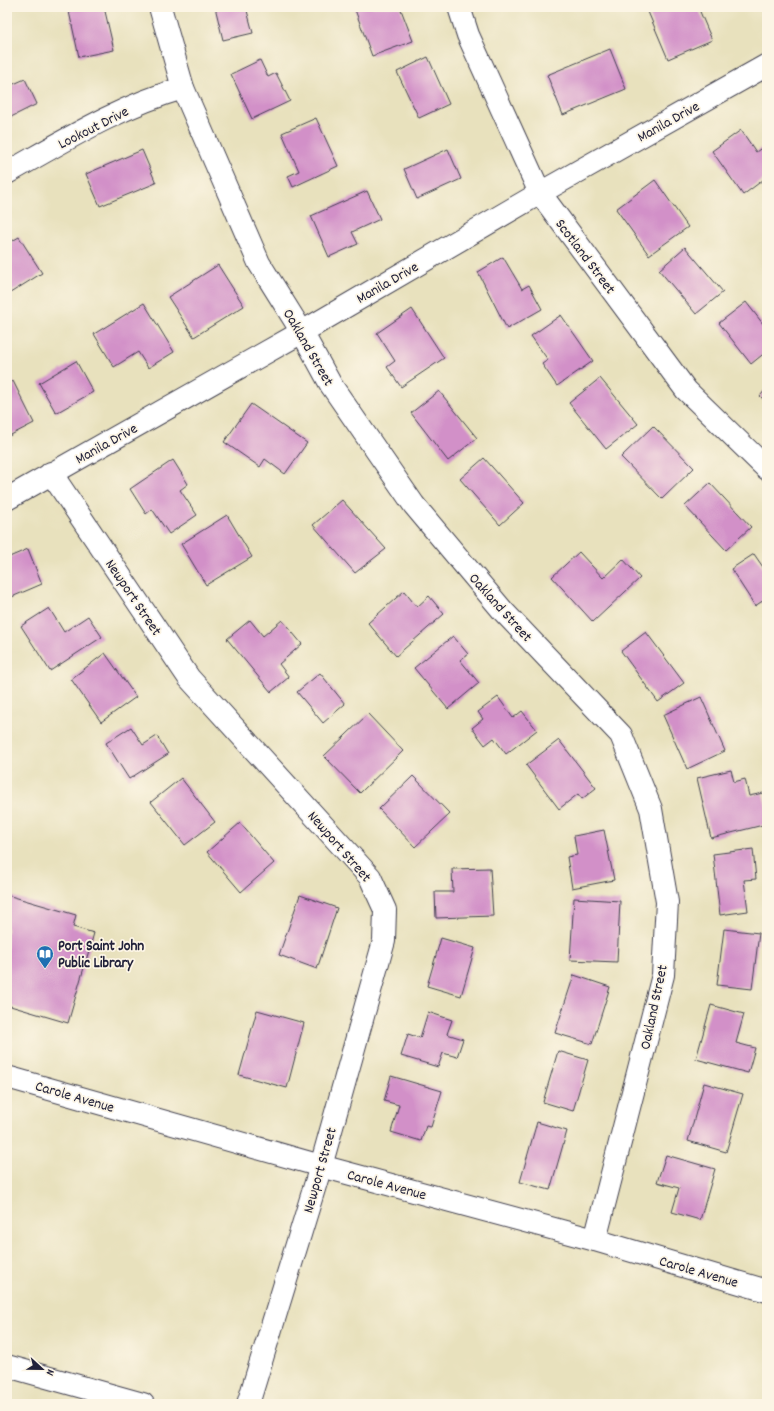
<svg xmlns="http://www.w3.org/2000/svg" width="774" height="1411" font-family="Dekko,sans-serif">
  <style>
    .building { fill: #d290c8 }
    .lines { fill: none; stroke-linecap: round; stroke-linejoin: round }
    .street-casing { stroke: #403f4e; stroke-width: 24 }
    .street { stroke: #fff; stroke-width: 22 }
    .labels { text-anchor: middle; stroke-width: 3.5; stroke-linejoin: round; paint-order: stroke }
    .street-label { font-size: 15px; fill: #22223b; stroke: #fcf5e5 }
    .poi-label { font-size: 15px; font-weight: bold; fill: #22223b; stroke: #fcf5e5; text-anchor: start }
  </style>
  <rect width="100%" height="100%" fill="#fcf5e5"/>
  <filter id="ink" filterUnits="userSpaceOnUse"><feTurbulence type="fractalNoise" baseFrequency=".025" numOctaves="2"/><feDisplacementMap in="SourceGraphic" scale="8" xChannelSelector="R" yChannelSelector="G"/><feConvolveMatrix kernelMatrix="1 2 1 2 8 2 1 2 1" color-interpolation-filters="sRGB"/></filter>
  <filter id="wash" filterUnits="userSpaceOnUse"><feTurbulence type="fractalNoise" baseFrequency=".012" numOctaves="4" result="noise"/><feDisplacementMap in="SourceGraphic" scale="16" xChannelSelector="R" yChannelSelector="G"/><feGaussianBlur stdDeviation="0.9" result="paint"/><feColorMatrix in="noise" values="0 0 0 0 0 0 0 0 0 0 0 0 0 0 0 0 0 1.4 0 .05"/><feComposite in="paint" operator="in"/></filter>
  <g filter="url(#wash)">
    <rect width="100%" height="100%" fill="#e8e1bd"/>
    <g id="blocks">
      <!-- building -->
      <g class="building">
        <path d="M68 7H104L114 50 79 57Z"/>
        <path d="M215 7H246L253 33 223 40Z"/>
        <path d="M354 7H400L413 41 372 56Z"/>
        <path d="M646 7H698L712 40 668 59Z"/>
        <path d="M610 49 626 89 563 115 547 75Z"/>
        <path d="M428 57 449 104 419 118 397 72Z"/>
        <path d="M260 60 268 77 276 73 290 101 252 119 231 74Z"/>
        <path d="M25 79 37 104 7 119V87Z"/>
        <path d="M316 118 338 166 293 187 288 176 299 171 282 133Z"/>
        <path d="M741 130 756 152 767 144V177L743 195 712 151Z"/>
        <path d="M448 149 461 179 417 199 404 169Z"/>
        <path d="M142 150 156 183 100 206 86 174Z"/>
        <path d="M655 180 688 227 649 255 616 209Z"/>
        <path d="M367 191 380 219 352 232 358 244 329 257 311 216Z"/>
        <path d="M19 237 42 273 7 295V244Z"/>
        <path d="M685 247 723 292 696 314 659 270Z"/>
        <path d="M503 257 522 289 529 285 542 309 507 329 478 272Z"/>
        <path d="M218 265 244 306 194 337 168 297Z"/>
        <path d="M746 302 767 329V351L751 364 719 323Z"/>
        <path d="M144 303 174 352 148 368 138 352 114 367 94 334Z"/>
        <path d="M412 309 444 358 401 387 387 367 395 361 377 333Z"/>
        <path d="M561 315 593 361 557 386 542 364 548 360 531 336Z"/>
        <path d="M76 361 93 392 56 413 39 383Z"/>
        <path d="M600 378 638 424 606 449 569 403Z"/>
        <path d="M13 381 34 423 7 437V384Z"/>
        <path d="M767 388V403L760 396Z"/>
        <path d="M439 391 477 438 448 461 411 413Z"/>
        <path d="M251 404 307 443 285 474 265 459 260 467 224 442Z"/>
        <path d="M653 426 694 468 662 499 621 457Z"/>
        <path d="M484 458 524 503 500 525 460 479Z"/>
        <path d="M173 460 188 484 180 490 197 515 169 534 152 509 146 514 130 489Z"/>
        <path d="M710 483 751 527 726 550 685 506Z"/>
        <path d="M342 500 386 549 355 573 313 525Z"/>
        <path d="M227 515 252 557 206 585 181 544Z"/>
        <path d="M28 549 42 584 7 599V558Z"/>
        <path d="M579 552 603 578 623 559 640 578 593 622 552 577Z"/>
        <path d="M754 554 765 570 767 569V598L755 606 731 569Z"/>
        <path d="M404 591 417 607 429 596 444 614 396 656 368 623Z"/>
        <path d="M49 608 64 632 88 616 102 637 50 671 21 626Z"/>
        <path d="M250 620 263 636 282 620 302 644 279 664 289 677 271 692 227 639Z"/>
        <path d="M646 632 684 683 658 702 621 651Z"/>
        <path d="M453 636 468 654 460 660 479 683 448 709 414 668Z"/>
        <path d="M105 653 136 697 101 722 71 679Z"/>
        <path d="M320 673 345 704 323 723 297 692Z"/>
        <path d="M498 697 513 718 522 711 537 730 506 754 494 738 485 745 472 728 483 719 478 712Z"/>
        <path d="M701 697 725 751 687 769 663 715Z"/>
        <path d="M368 714 403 751 360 793 324 756Z"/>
        <path d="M131 727 143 745 157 736 168 754 129 779 106 743Z"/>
        <path d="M559 740 596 788 582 799 578 794 559 809 526 765Z"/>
        <path d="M731 770 734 782 745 779 749 796 763 793 767 810V824L711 838 697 778Z"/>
        <path d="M413 776 450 814 415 847 379 809Z"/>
        <path d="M181 778 215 822 185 845 151 802Z"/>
        <path d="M240 823 274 863 241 892 207 852Z"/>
        <path d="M604 830 614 880 572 888 567 857 577 855 574 836Z"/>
        <path d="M753 849 756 879 744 880 748 911 720 915 713 854Z"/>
        <path d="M490 868 493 916 436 918 435 892H453L452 869Z"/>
        <path d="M7 895 76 915 73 927 94 933 68 1023 7 1005Z"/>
        <path d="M300 895 337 908 317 969 279 955Z"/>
        <path d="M574 898 620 901 617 962 570 960Z"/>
        <path d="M724 929 759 933 752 989 717 985Z"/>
        <path d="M441 938 475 948 461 996 427 986Z"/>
        <path d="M574 975 610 987 592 1044 555 1033Z"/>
        <path d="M711 1005 744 1014 736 1043 755 1048 748 1073 696 1059Z"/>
        <path d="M257 1010 304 1023 287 1088 239 1075Z"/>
        <path d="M428 1012 452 1020 447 1034 463 1039 457 1057 443 1053 438 1067 401 1056 408 1034 420 1038Z"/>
        <path d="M558 1051 588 1060 573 1111 543 1102Z"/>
        <path d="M391 1076 442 1091 431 1127 426 1126 421 1141 391 1132 399 1105 384 1101Z"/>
        <path d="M704 1083 743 1094 726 1152 688 1141Z"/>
        <path d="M537 1122 567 1131 550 1190 520 1182Z"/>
        <path d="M666 1155 715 1169 700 1220 672 1212 679 1188 657 1182Z"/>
      </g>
    </g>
  </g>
  <g filter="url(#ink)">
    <use href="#blocks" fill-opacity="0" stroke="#403f4e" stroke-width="1"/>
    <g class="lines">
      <!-- street casing -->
      <g class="street-casing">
        <g id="street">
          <path d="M160 7 183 88 259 263 302 332 331 385 414 505 503 611 621 735 651 809 667 902 663 975 595 1240"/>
          <path d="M459 7 468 35 540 193 686 390 767 469"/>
          <path d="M7 173C64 141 120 106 183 88"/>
          <path d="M51 473 189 678 370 877 385 910 384 941 321 1166 248 1404"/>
          <path d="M7 499 302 332 540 193 767 65"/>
          <path d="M7 1077 321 1166 595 1240 767 1291"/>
          <path d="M7 1366 143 1404"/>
        </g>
      </g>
      <!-- street -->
      <use href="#street" class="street"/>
    </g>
  </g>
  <!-- icons -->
  <defs>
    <g id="library-pin" transform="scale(0.9)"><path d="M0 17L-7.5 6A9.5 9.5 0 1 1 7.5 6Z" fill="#1f6fb2" stroke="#fcf5e5"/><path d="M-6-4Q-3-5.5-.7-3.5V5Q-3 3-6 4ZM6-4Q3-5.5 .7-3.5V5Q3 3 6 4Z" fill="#fff"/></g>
  </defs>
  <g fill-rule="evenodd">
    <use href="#library-pin" x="45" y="954"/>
  </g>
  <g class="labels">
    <!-- street labels -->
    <g class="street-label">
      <text transform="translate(668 121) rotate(-29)" y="5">Manila Drive</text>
      <text transform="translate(93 127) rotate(-27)" y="5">Lookout Drive</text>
      <text transform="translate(586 256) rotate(53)" y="5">Scotland Street</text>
      <text transform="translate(387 282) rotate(-30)" y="5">Manila Drive</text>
      <text transform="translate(309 347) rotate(60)" y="5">Oakland Street</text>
      <text transform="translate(106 443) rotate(-29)" y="5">Manila Drive</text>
      <text transform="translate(134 597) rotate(56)" y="5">Newport Street</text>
      <text transform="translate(501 607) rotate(48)" y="5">Oakland Street</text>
      <text transform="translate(340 846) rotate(49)" y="5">Newport Street</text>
      <text transform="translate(653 1007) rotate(-78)" y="5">Oakland Street</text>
      <text transform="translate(75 1096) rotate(16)" y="5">Carole Avenue</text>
      <text transform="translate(319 1170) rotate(-74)" y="5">Newport Street</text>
      <text transform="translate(387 1184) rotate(15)" y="5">Carole Avenue</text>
      <text transform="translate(699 1271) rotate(16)" y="5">Carole Avenue</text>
    </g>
    <!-- poi labels -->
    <g class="poi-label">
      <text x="58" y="950">Port Saint John<tspan x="58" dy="17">Public Library</tspan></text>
    </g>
  </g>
  <!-- margin -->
  <rect width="774" height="1411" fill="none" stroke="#fcf5e5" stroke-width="24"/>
  <!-- north arrow -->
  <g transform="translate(42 1369) rotate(112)" stroke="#fcf5e5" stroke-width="3" paint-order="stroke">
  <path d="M0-3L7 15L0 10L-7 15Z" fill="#22223b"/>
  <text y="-6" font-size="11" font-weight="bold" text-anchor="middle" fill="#22223b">N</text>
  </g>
</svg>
